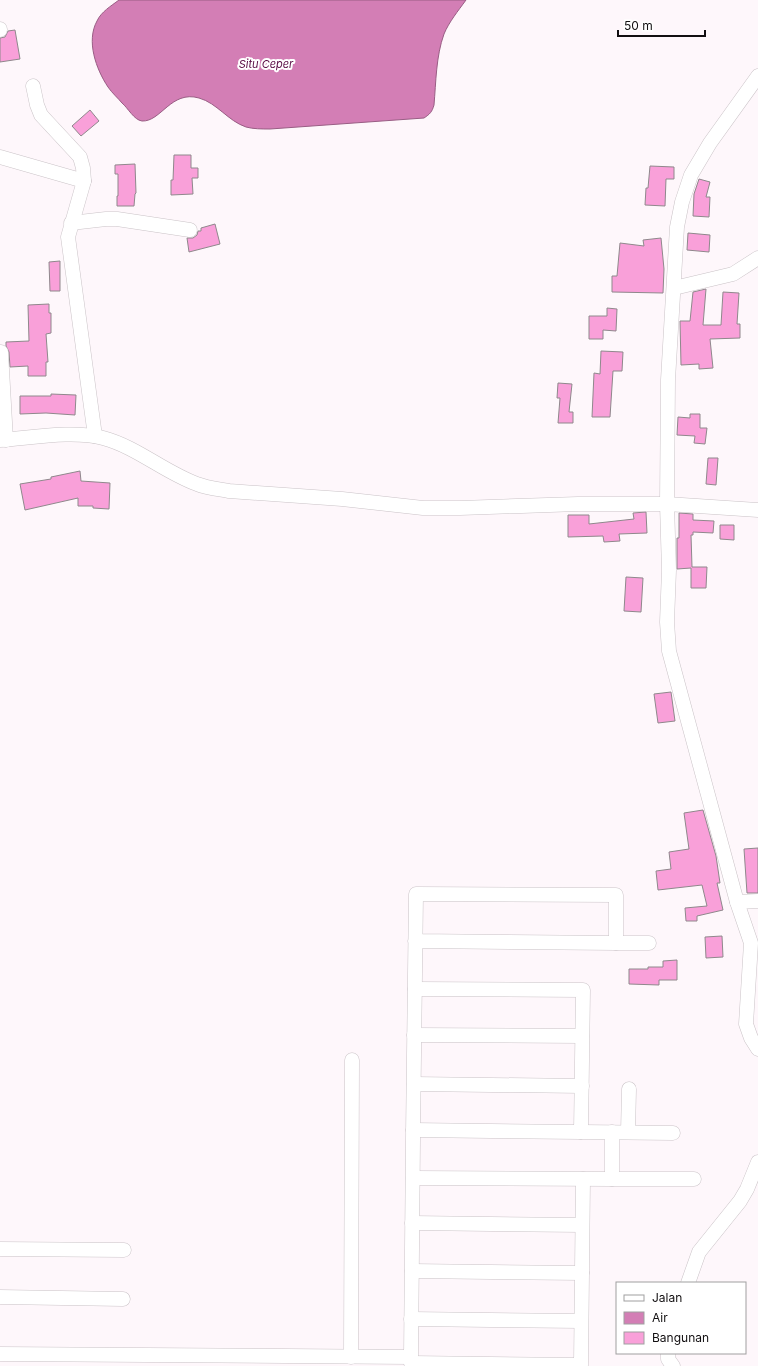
<svg xmlns="http://www.w3.org/2000/svg" width="758" height="1366" font-family="Inter,sans-serif">
  <style>
    .water { fill: #d37eb5; stroke: #995d84 }
    .building { fill: #f9a0d9; stroke: #8f888c }
    .lines { fill: none; stroke-linecap: round; stroke-linejoin: round }
    .minor-casing { stroke: #cac3c7; stroke-width: 15 }
    .minor { stroke: #fff; stroke-width: 14 }
    .labels { text-anchor: middle; stroke-width: 4; stroke-linejoin: round; paint-order: stroke }
    .water-label { font-size: 11px; font-style: italic; fill: #5a0d45; stroke: #fff }
  </style>
  <rect width="100%" height="100%" fill="#fef7fb"/>
  <!-- water -->
  <path class="water" d="M119 0H466C458 11 449 22 444 34 436 56 436 82 434 105 432 112 430 114 424 118L270 129C262 129 253 129 246 127 228 121 217 103 199 98 171 90 161 122 142 121 134 120 128 108 122 103 118 98 112 93 108 87 96 69 86 41 97 21 101 12 111 6 119 0Z"/>
  <!-- building -->
  <g class="building">
    <path d="M15 30 20 59 0 62V38L5 37 8 31Z"/>
    <path d="M90 110 99 121 81 136 72 126Z"/>
    <path d="M174 155H191V168H198V178H192L193 194 171 195V180H173Z"/>
    <path d="M135 164 136 193 135 194 134 206H117V196H118V174H115V165Z"/>
    <path d="M650 166 674 167V179H666L665 206 645 205 646 188H648Z"/>
    <path d="M699 179 710 182 706 197H710L709 217 693 216 694 194Z"/>
    <path d="M215 224 220 244 189 252 187 238H193L197 235 198 231H201V228Z"/>
    <path d="M688 233 710 235 709 252 687 250Z"/>
    <path d="M661 238 664 269 663 293 612 292V276H617L620 243 644 246 643 240Z"/>
    <path d="M60 261V291H50L49 262Z"/>
    <path d="M706 289 703 325H721L723 292 739 293 737 324H740V338L710 339 713 368 699 369V364L681 365 680 321H690L693 292Z"/>
    <path d="M49 304V313H51V333L46 334 48 362H46V376H28V366L10 367 9 352 6 346V342L29 341 28 305Z"/>
    <path d="M607 308 617 309 616 331 603 330V339H589V316H607Z"/>
    <path d="M601 351 623 352 622 371H613L610 417H592L594 373 600 374Z"/>
    <path d="M558 383 572 384 569 412H573V423H558L560 398H557Z"/>
    <path d="M51 394 76 395 75 415 46 413 20 414V396H51Z"/>
    <path d="M690 414H700V428H707L705 444 694 443 695 436 677 435 678 417 690 418Z"/>
    <path d="M708 458H718L716 485 706 484Z"/>
    <path d="M80 471 81 481 110 483 109 509 93 508V506H78V498L25 510 20 484 51 479V477Z"/>
    <path d="M646 512 647 533 619 534 620 541 604 542 603 536 568 537V515H589V524L634 519 633 513Z"/>
    <path d="M679 513 693 514V520L714 521 713 533 693 532V535H691L692 567H707L706 588H691V568L677 569V538H679Z"/>
    <path d="M720 525H734V540L720 539Z"/>
    <path d="M626 577 643 578 641 612 624 611Z"/>
    <path d="M671 692 675 721 658 723 654 694Z"/>
    <path d="M703 810 716 856 720 883H717L723 910 697 916V921H686L685 908 707 906 702 885 658 890 656 871 671 869 669 852 689 849 684 813Z"/>
    <path d="M758 848V893H747L744 849Z"/>
    <path d="M722 936 723 957 706 958 705 937Z"/>
    <path d="M677 960V980H659V985L629 984V969H648V967H663V961Z"/>
  </g>
  <g class="lines">
    <!-- minor casing -->
    <g class="minor-casing">
      <g id="minor">
        <path d="M0 29V30"/>
        <path d="M758 76 710 143 691 175 682 202 677 227 668 380 667 504 669 570 667 622 669 651 737 902 751 943 746 1024 751 1038 758 1049"/>
        <path d="M33 86 37 105 41 115 80 157 83 168 84 181 68 237 95 436"/>
        <path d="M0 157 84 181"/>
        <path d="M71 223 106 219H117L190 230"/>
        <path d="M674 288 733 274 758 258"/>
        <path d="M1 352 6 440"/>
        <path d="M0 440C31 438 73 430 103 438 137 447 164 472 197 484 207 488 218 489 229 491L342 499 423 508H460L578 504H667L758 510"/>
        <path d="M737 902 758 901"/>
        <path d="M616 943H649"/>
        <path d="M414 1035 582 1036"/>
        <path d="M414 1084 582 1086"/>
        <path d="M413 1130 581 1132 583 990 415 989"/>
        <path d="M581 1132 673 1133"/>
        <path d="M628 1132 629 1089"/>
        <path d="M413 1178 612 1179V1132"/>
        <path d="M612 1179H694"/>
        <path d="M412 1223 582 1225"/>
        <path d="M0 1249 124 1250"/>
        <path d="M412 1271 582 1273"/>
        <path d="M688 1283 699 1252 740 1201 747 1189 758 1162"/>
        <path d="M0 1297 123 1299"/>
        <path d="M411 1319 581 1321"/>
        <path d="M668 1353V1359L673 1366"/>
        <path d="M0 1354 411 1357C412 1203 414 1048 416 894L616 895V943L415 941"/>
        <path d="M351 1357 352 1060"/>
        <path d="M411 1363 581 1365 583 1179"/>
      </g>
    </g>
    <!-- minor -->
    <use href="#minor" class="minor"/>
  </g>
  <g class="labels">
    <!-- water labels -->
    <g class="water-label">
      <text x="266" y="68">Situ Ceper</text>
    </g>
  </g>
  <!-- legend -->
  <rect x="616" y="1282" width="130" height="72" fill="#ffffff" stroke="#a09fa0"/>
  <rect x="624" y="1295" width="20" height="6" fill="#ffffff" stroke="#a09fa0"/>
  <text x="652" y="1302" font-size="12" fill="#120f11">Jalan</text>
  <rect x="624" y="1312" width="20" height="12" fill="#d37eb5" stroke="#a09fa0"/>
  <text x="652" y="1322" font-size="12" fill="#120f11">Air</text>
  <rect x="624" y="1332" width="20" height="12" fill="#f9a0d9" stroke="#a09fa0"/>
  <text x="652" y="1342" font-size="12" fill="#120f11">Bangunan</text>
  <!-- scale -->
  <path d="M618 30v6h87v-6" fill="none" stroke="#120f11" stroke-width="2"/>
  <text x="624" y="30" font-size="12" fill="#120f11" stroke="#ffffff" stroke-width="3" paint-order="stroke">50 m</text>
</svg>
